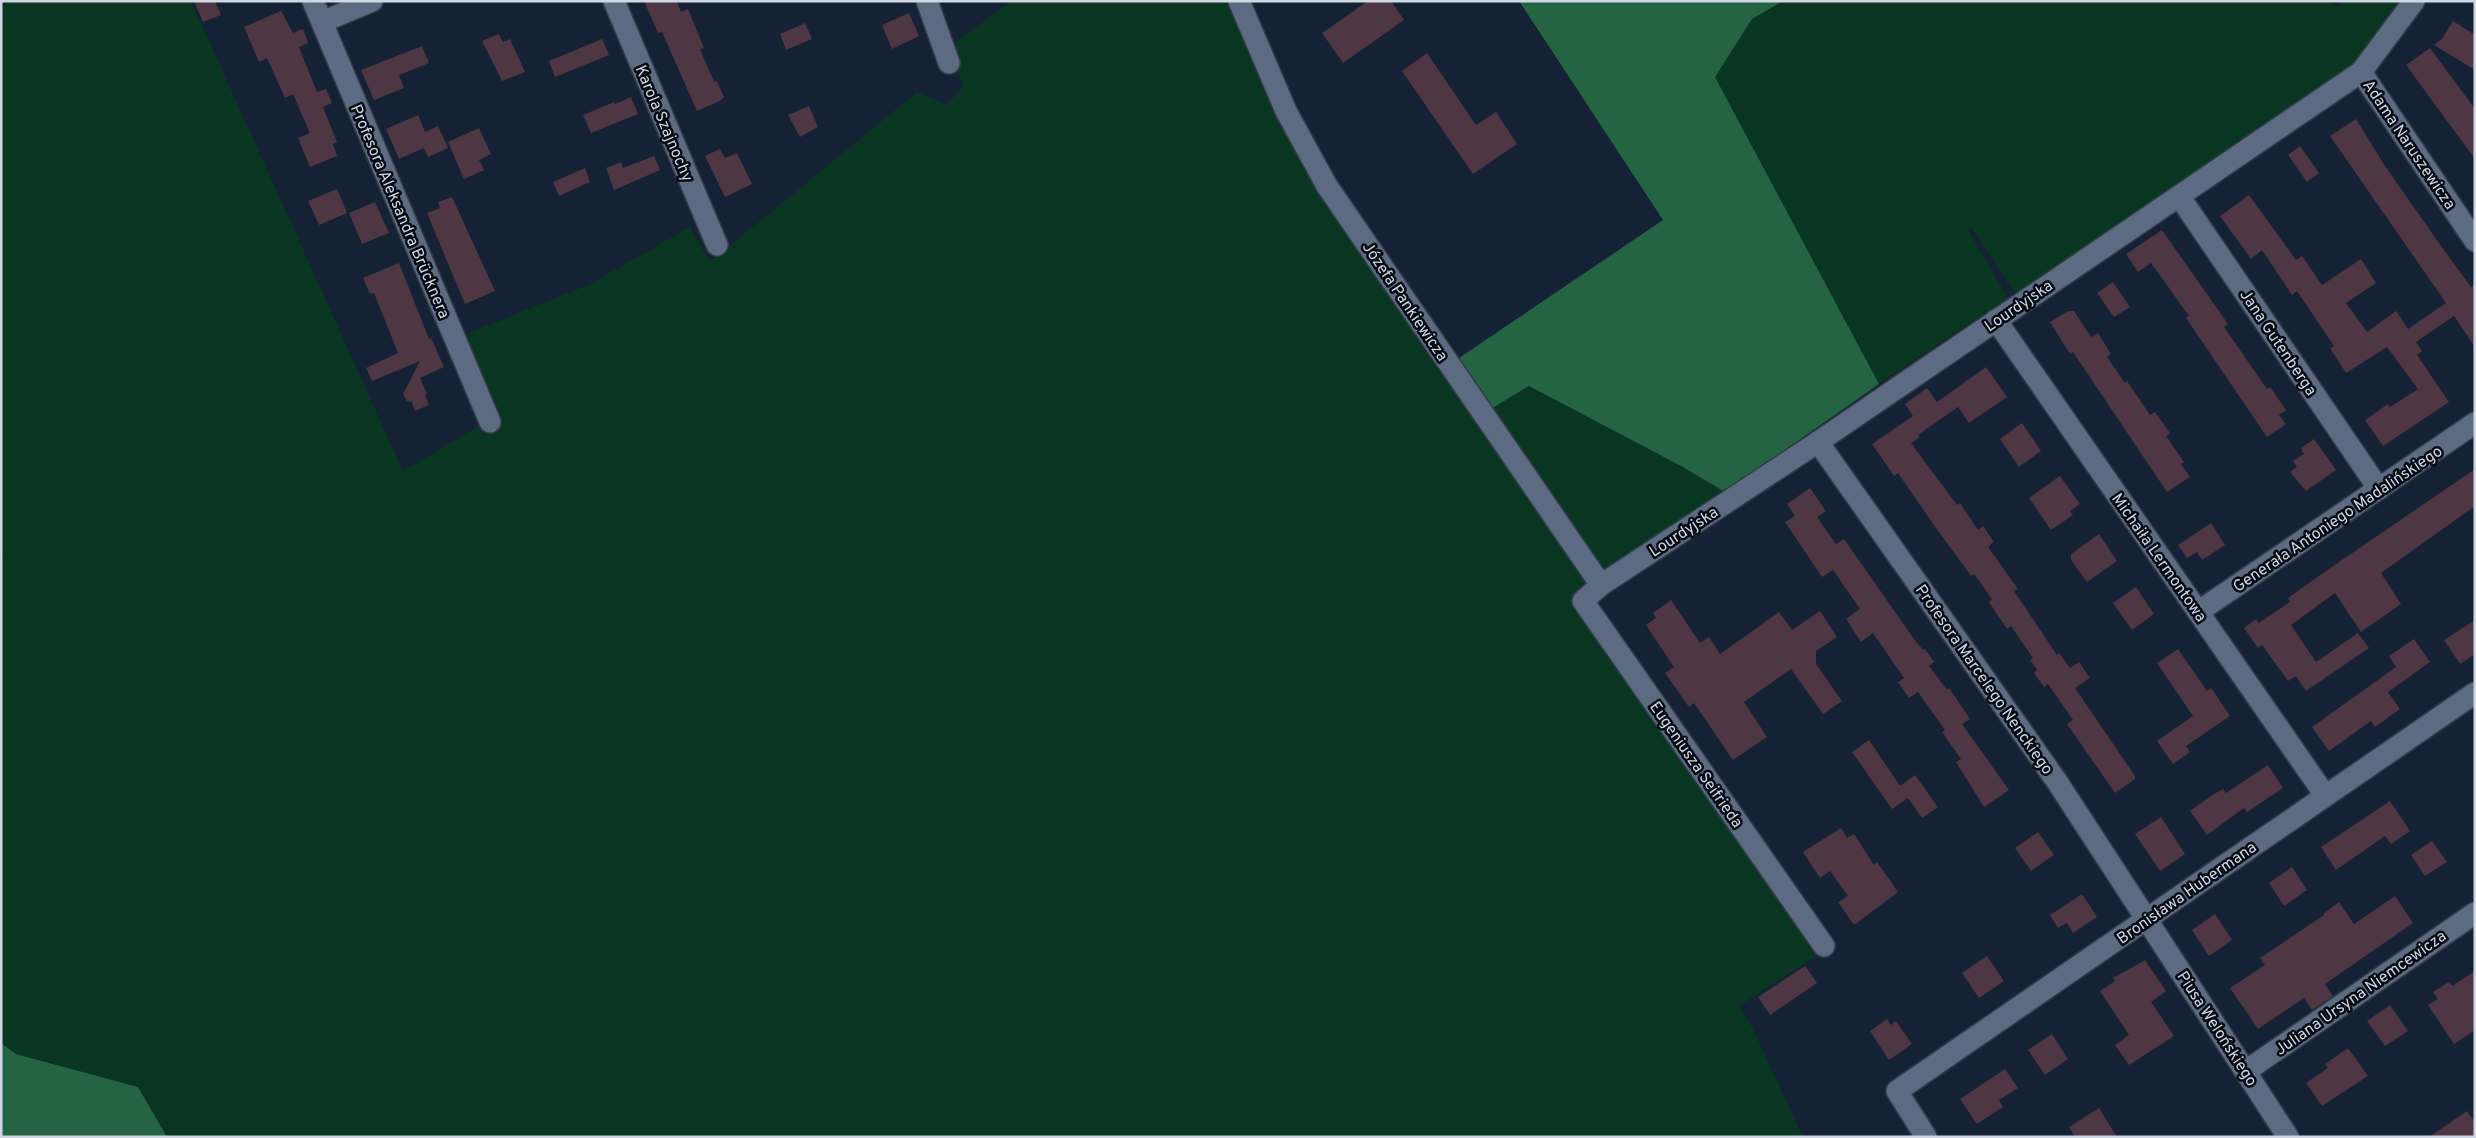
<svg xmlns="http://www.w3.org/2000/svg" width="2476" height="1138" font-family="Overpass,sans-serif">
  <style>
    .green { fill: #093620 }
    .forest { fill: #246443 }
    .building { fill: #4e3643 }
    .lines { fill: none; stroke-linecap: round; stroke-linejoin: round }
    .street-casing { stroke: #333b4b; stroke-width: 24 }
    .street { stroke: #5c6b81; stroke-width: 21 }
    .labels { text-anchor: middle; stroke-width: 5; stroke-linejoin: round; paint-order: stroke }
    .street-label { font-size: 16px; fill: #cfd7e4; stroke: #060b13 }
  </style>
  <rect width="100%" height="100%" fill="#152134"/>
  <!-- green -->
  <g class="green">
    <path d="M1 1H191L403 471 484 423 499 411 464 335 590 284 690 227 710 262 917 92 946 105 963 87 950 46 1012 1H1226L1267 92 1304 167 1476 418 1529 386 1681 466 1725 492 1578 589 1573 596 1818 955 1739 1006 1753 1029 1803 1137H167L138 1087 16 1054 1 1043V559L4 556 1 552Z"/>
    <path d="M1783 1H2331L2338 7 2344 1H2402L2377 40 2354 63 2016 295 1972 228 1968 230 2008 298 1879 384 1715 77 1752 19Z"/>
  </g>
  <!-- forest -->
  <g class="forest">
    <path d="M1519 1H1783L1752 19 1715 77 1879 384 1725 492 1681 466 1529 386 1491 409 1459 358 1663 220Z"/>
    <path d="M1 1043 16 1054 138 1087 167 1137H1Z"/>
  </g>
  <!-- building -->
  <g class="building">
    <path d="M194 1H215L221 15 203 22Z"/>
    <path d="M644 1H677L681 12 688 9 704 48 700 49 714 82 717 81 724 97 720 101 697 111 662 32 658 33Z"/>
    <path d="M1368 1H1391L1404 20 1343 63 1322 33Z"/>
    <path d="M281 11 293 33 303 29 308 43 299 47 317 92 326 89 332 103 323 107 337 142 333 144 337 156 310 167 298 138 310 133 293 94 285 98 267 58 259 62 244 27Z"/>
    <path d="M909 13 919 36 892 49 882 25Z"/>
    <path d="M2453 21 2475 35V70L2434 45 2442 39Z"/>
    <path d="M805 23 812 39 786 50 780 34Z"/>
    <path d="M499 34 503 42 510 39 525 72 502 81 482 41Z"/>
    <path d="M602 39 609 55 555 77 549 61Z"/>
    <path d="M422 46 429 63 399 75 404 88 374 100 361 70Z"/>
    <path d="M2430 48 2475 109V159L2406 65Z"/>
    <path d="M1427 53 1476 125 1496 112 1517 144 1473 174 1402 71Z"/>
    <path d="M631 97 638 114 591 133 583 115 614 102 615 104Z"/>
    <path d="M809 106 818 127 800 137 788 115Z"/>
    <path d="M418 115 425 132 438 126 448 148 428 157 424 148 399 159 386 129Z"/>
    <path d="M2356 119 2383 163 2441 246 2471 287 2475 284V347L2454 316 2416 342 2422 351 2417 355 2449 402 2383 446 2365 420 2388 404 2390 407 2418 389 2387 347 2346 373 2330 348 2334 346 2297 291 2292 295 2262 250 2251 259 2220 216 2249 195 2296 260 2302 256 2322 285 2361 259 2376 283 2346 303 2367 332 2396 311 2408 329 2446 303 2330 136Z"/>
    <path d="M479 128 491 154 479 160 484 170 464 179 448 142Z"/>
    <path d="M2300 146 2319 173 2307 182 2288 155Z"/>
    <path d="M720 149 725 158 737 153 752 184 725 197 705 156Z"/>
    <path d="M654 156 660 170 614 190 606 168 621 162 623 168Z"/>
    <path d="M585 168 590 182 559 196 553 182Z"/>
    <path d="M337 189 347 213 319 225 308 201Z"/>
    <path d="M452 197 495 291 465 304 427 213 440 208 438 202Z"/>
    <path d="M375 202 389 233 362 244 349 213Z"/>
    <path d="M2162 230 2228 324 2224 327 2267 389 2270 387 2286 410 2279 415 2286 424 2267 437 2186 318 2189 316 2151 263 2138 272 2126 254Z"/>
    <path d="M399 263 429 339 431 338 444 367 420 378 427 394 425 395 429 405 415 411 412 402 407 401 403 394 420 361 372 381 366 368 398 353 374 293 370 294 363 278Z"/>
    <path d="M2113 282 2130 307 2114 317 2097 293Z"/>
    <path d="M2068 311H2074L2091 337 2098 333 2111 354 2107 357 2125 383 2127 381 2150 415 2155 412 2170 433 2166 436 2184 462 2181 464 2190 477 2167 492 2073 352 2070 354 2050 322Z"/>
    <path d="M1986 367 2007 397 1969 423 1958 407 1918 435 1920 437 1911 443 1957 505 1960 503 1978 530 1983 526 1994 542 1988 547 2018 589 2014 591 2057 655 2059 653 2070 668 2079 662 2090 678 2075 688 2135 776V779L2115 793 2067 724 2073 720 2048 684 2044 687 2034 673 2037 670 2030 660 2033 658 2011 626 2007 629 1989 602 1992 599 1974 574 1971 576 1936 528 1898 473 1894 476 1872 444 1913 416 1905 404 1927 388 1937 402Z"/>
    <path d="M2022 423 2041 451 2019 467 2000 439Z"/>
    <path d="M2314 439 2336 470 2306 491 2290 472 2297 467 2293 461 2304 454 2301 448Z"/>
    <path d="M2475 469V506L2381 573 2401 604 2361 632 2335 593 2291 625 2316 662 2358 633 2369 648 2306 691 2296 676 2288 681 2262 645 2258 648 2244 628 2256 619 2259 623 2290 602 2288 598 2323 573Z"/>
    <path d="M2060 476 2080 504 2070 511 2073 515 2051 530 2029 498Z"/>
    <path d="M1810 488 1826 511 1817 517 1836 544 1844 539 1914 639 1923 650 1925 649 1934 662 1929 666 1947 690 1949 688 1970 719 1962 724 2009 790 1984 807 1956 762 1961 759 1942 732 1945 730 1918 692 1909 698 1898 682 1904 678 1873 633 1861 642 1846 619 1860 609 1833 570 1822 577 1785 522 1795 516 1787 504Z"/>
    <path d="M2211 523 2225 545 2202 560 2197 552 2187 558 2178 545Z"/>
    <path d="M2099 534 2117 561 2087 582 2071 560V554Z"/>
    <path d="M2136 587 2154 614 2132 630 2113 603Z"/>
    <path d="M1671 600 1700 643 1709 637 1720 654 1779 612 1792 630 1820 611 1837 637 1816 651V664L1842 701 1823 714 1791 669 1744 702 1767 737 1733 760 1694 703 1689 707 1665 673 1674 667 1646 625 1656 618 1653 613Z"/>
    <path d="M2475 620V654L2460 664 2444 640Z"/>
    <path d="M2414 639 2430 662 2388 692 2400 709 2375 727 2371 721 2329 751 2312 727 2396 667 2389 656Z"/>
    <path d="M2178 649 2207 691 2211 688 2230 716 2186 746 2190 752 2173 764 2157 741 2193 716 2157 663Z"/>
    <path d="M1869 740 1900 786 1915 775 1938 807 1922 818 1908 798 1892 809 1852 752Z"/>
    <path d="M2268 765 2283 788 2247 812 2244 808 2207 835 2190 811 2214 794 2223 789 2226 793Z"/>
    <path d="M2390 801 2410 831 2391 844 2385 836 2336 870 2321 847Z"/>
    <path d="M2161 817 2185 854 2160 871 2135 834Z"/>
    <path d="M1841 828 1847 838 1854 834 1874 865 1877 862 1898 892 1854 925 1838 902 1848 896 1830 871 1820 878 1803 852Z"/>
    <path d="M2038 832 2054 855 2031 871 2015 848Z"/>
    <path d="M2432 841 2447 862 2425 876 2411 855Z"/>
    <path d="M2292 867 2307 890 2284 906 2269 883Z"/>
    <path d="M2082 894 2097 917 2073 933 2067 923 2058 928 2050 915Z"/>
    <path d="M2395 896 2413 923 2325 984 2333 996 2312 1010 2304 998 2258 1029 2230 988 2265 965 2260 958 2324 915 2323 914 2339 902 2354 924Z"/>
    <path d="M2215 914 2232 940 2209 956 2192 930Z"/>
    <path d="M1987 956 2004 981 1979 998 1962 973Z"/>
    <path d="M2145 960 2166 991 2151 1002 2174 1036 2129 1065 2115 1045 2129 1035 2100 991 2115 981 2113 978Z"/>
    <path d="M1805 966 1817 983 1770 1015 1758 997Z"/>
    <path d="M2475 971V1030L2454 1044 2428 1005 2438 999 2433 992 2449 982 2452 986Z"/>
    <path d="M2390 1005 2408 1031 2385 1046 2367 1021Z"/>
    <path d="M1887 1019 1891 1025 1896 1021 1912 1044 1889 1060 1870 1031Z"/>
    <path d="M2052 1034 2068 1059 2045 1075 2028 1050Z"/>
    <path d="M2348 1048 2368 1076 2322 1106 2306 1083 2328 1068 2325 1064Z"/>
    <path d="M2005 1069 2018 1088 1999 1100 2003 1107 1977 1124 1960 1099Z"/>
    <path d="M2099 1108 2117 1137H2075L2069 1127Z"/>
    <path d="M2467 1111 2475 1122V1137H2429Z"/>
  </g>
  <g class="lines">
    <!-- street casing -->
    <g class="street-casing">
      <g id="street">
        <path d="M313 1 490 422"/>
        <path d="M614 1 717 245"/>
        <path d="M927 1 949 63"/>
        <path d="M1239 1 1286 111 1327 186 1601 585"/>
        <path d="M322 22 372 1"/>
        <path d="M2361 72 2475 241"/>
        <path d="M2179 196 2379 489"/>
        <path d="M1996 320 2325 795"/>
        <path d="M1818 442 2058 783 2288 1137"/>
        <path d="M2198 612 2475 423"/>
        <path d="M1824 946 1583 601 1601 585 1818 442 2361 72 2414 1"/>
        <path d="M2246 1071 2475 913"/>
        <path d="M1926 1137 1897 1091 2475 693"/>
      </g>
    </g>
    <!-- street -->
    <use href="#street" class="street"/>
  </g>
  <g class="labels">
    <!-- street labels -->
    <g class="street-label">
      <text transform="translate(665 123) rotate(67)" y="6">Karola Szajnochy</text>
      <text transform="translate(2410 144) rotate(56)" y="6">Adama Naruszewicza</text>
      <text transform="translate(401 211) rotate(67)" y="6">Profesora Aleksandra Brücknera</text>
      <text transform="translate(1406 301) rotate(56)" y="6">Józefa Pankiewicza</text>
      <text transform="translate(2018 305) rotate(-34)" y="6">Lourdyjska</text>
      <text transform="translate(2279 342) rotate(56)" y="6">Jana Gutenberga</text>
      <text transform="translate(2337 518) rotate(-34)" y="6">Generała Antoniego Madalińskiego</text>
      <text transform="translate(1683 531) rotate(-33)" y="6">Lourdyjska</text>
      <text transform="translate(2160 557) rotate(55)" y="6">Michaiła Lermontowa</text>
      <text transform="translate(1985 679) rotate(55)" y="6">Profesora Marcelego Nenckiego</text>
      <text transform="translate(1697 764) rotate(55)" y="6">Eugeniusza Seifrieda</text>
      <text transform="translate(2186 892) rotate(-35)" y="6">Bronisława Hubermana</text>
      <text transform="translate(2360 992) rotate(-35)" y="6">Juliana Ursyna Niemcewicza</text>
      <text transform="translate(2218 1028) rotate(57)" y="6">Piusa Welońskiego</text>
    </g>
  </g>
  <!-- border -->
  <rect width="2476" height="1138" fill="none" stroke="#cfd7e4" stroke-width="5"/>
</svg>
